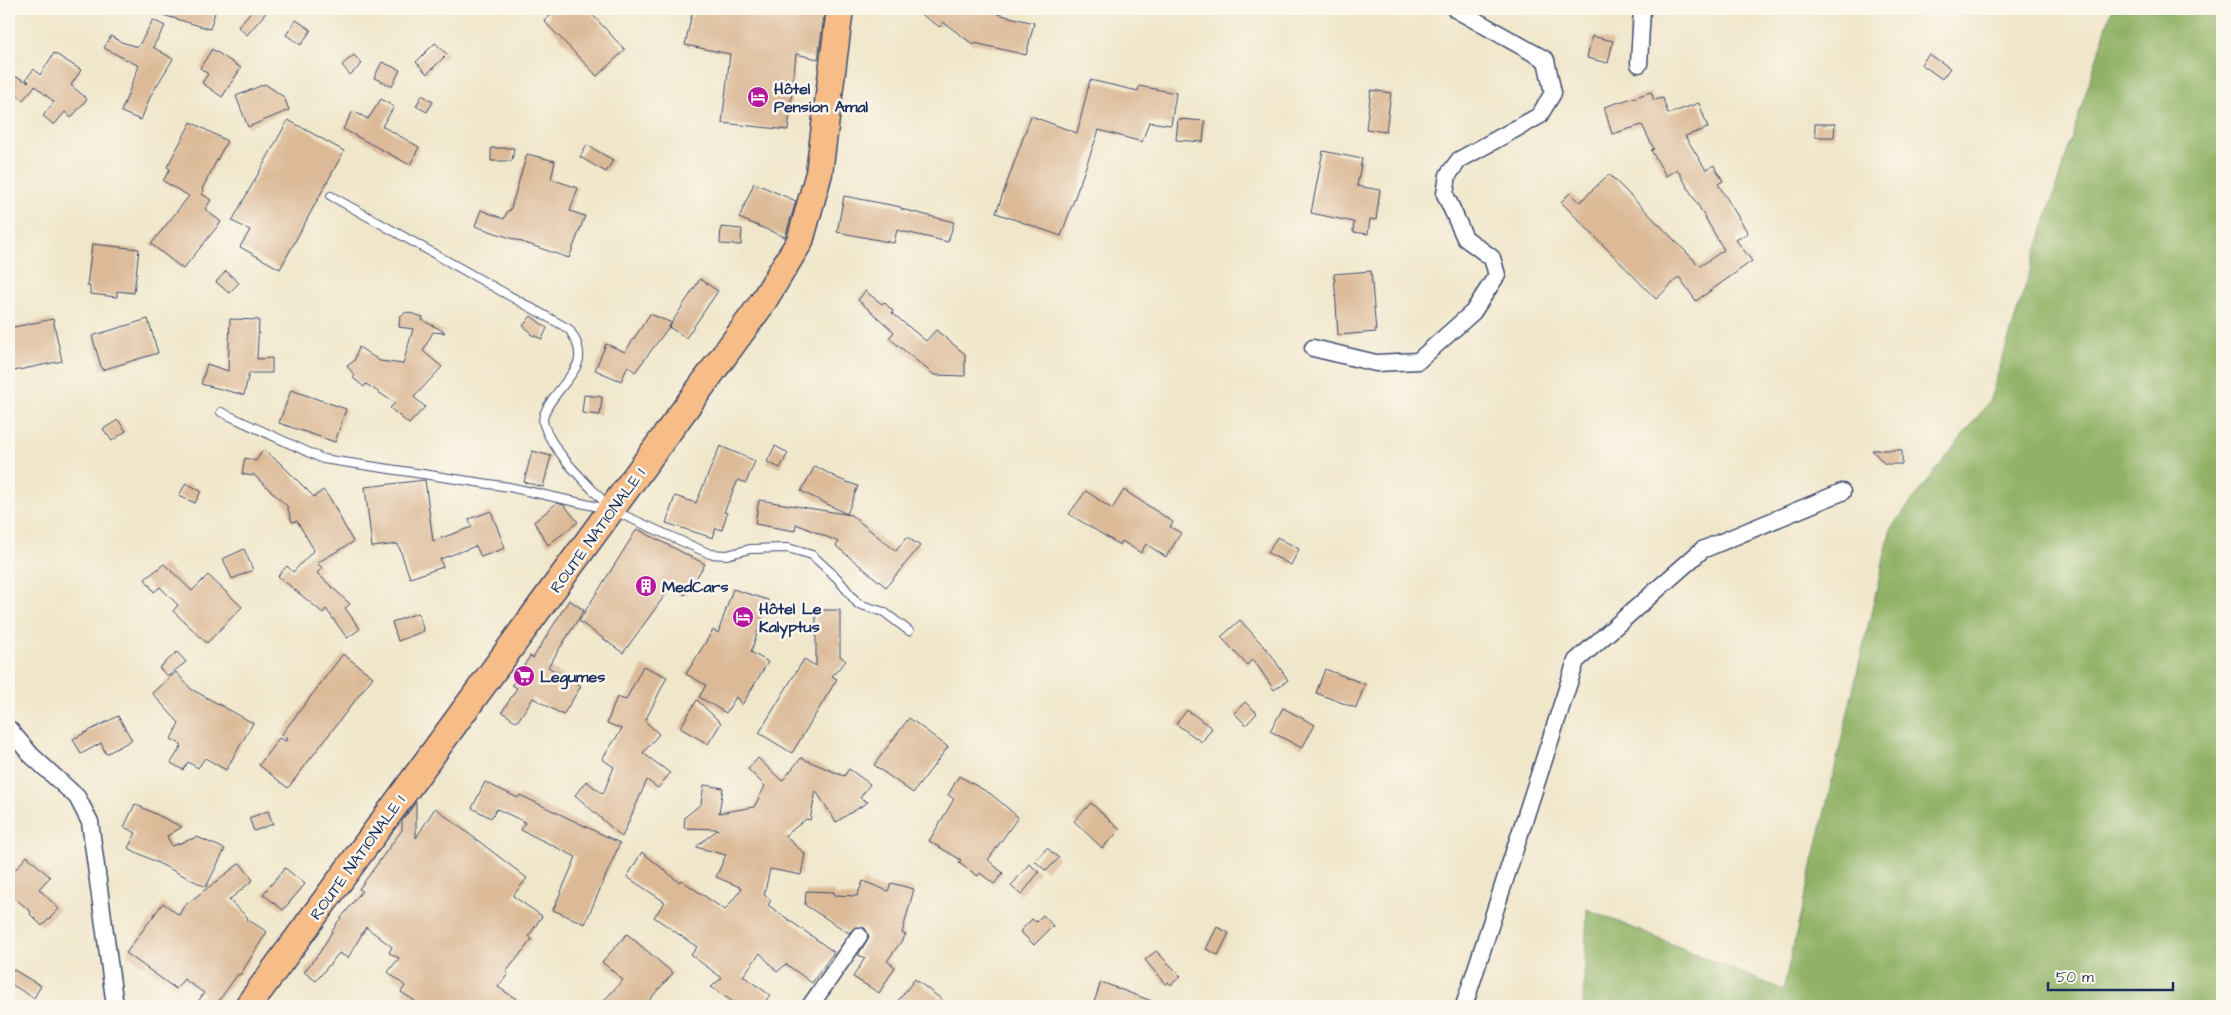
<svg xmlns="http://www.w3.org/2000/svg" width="2231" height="1015" font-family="'Architects Daughter',sans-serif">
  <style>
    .forest { fill: #91b266; stroke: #567062 }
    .building { fill: #dcba98 }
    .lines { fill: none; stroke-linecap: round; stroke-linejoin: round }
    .service-casing { stroke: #3b4a6e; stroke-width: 10 }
    .minor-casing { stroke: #3b4a6e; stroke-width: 19 }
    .primary-casing { stroke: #3b4a6e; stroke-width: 29 }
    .service { stroke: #fff; stroke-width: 8 }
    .minor { stroke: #fff; stroke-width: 16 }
    .primary { stroke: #f7bd88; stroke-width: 26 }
    .labels { text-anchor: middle; stroke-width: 5; stroke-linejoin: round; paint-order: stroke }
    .poi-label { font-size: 16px; font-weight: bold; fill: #1b2f5e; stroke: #fbf7ec; text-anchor: start }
    .street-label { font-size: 16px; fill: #1b2f5e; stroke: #fbf7ec }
  </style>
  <rect width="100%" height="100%" fill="#fbf7ec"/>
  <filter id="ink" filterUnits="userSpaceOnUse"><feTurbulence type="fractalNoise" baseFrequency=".02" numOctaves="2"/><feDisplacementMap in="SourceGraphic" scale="10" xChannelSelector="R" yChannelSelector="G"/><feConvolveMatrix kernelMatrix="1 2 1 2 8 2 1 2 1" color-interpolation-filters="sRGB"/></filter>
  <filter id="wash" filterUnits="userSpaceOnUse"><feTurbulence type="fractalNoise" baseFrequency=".0096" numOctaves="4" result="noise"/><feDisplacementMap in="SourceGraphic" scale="20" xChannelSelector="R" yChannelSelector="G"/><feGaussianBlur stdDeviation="1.12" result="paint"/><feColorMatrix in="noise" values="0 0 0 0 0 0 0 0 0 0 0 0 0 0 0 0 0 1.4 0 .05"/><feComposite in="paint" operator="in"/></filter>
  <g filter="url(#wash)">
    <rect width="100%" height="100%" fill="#f0e6ca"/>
    <!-- forest -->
    <path class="forest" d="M2112 9H2222V1006H1583L1587 909 1783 990 1891 528 1989 402Z"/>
    <g id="blocks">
      <!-- building -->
      <g class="building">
        <path d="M153 9H216L210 29 153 12Z"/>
        <path d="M253 9H269L247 35 238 27Z"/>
        <path d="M543 9H587L625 50 597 76 544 21 550 16Z"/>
        <path d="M693 9H745L782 17 784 9H825L818 59 796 54 788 130 722 123 730 54 685 45Z"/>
        <path d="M913 9H1001L997 14 1034 23 1026 55 975 43 974 45 943 22 940 27Z"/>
        <path d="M153 20 165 26 153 47 173 59 151 95 141 120 121 112 139 66 104 48 111 36 121 42 138 47Z"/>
        <path d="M296 20 311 30 301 45 286 35Z"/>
        <path d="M1592 36 1613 41 1608 63 1587 58Z"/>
        <path d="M435 43 447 54 427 74 416 62Z"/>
        <path d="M212 49 241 68 222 97 202 83 208 74 200 68Z"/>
        <path d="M54 53 81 70 71 85 87 99 71 118 65 112 54 125 43 116 54 102 35 86 23 100 9 88V74L29 82 26 79 34 69 40 75Z"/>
        <path d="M1929 54 1950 68 1942 79 1921 64Z"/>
        <path d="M354 55 362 64 350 75 342 65Z"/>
        <path d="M382 62 400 70 392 86 374 78Z"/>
        <path d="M1090 80 1138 91 1139 86 1176 93 1171 125 1149 122 1142 142 1099 130 1061 236 996 213 1031 116 1077 133Z"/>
        <path d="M265 84 284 97 289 110 248 127 236 96Z"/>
        <path d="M1371 90 1391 93 1386 132 1366 129Z"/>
        <path d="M1651 92 1654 100 1663 98 1668 114 1699 103 1708 128 1685 136 1706 170 1714 165 1723 181 1718 184 1748 233 1736 240 1752 261 1696 301 1679 277 1656 299 1561 202 1570 193 1580 202 1609 174 1700 266 1724 250 1677 169 1666 176 1651 150 1654 149 1642 125 1612 134 1604 107Z"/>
        <path d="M422 95 433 102 427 112 416 106Z"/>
        <path d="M381 99 394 107 382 126 419 147 410 165 343 129 353 111 368 119Z"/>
        <path d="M1178 119 1205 121 1203 142 1176 140Z"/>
        <path d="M288 120 344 151 280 269 240 247 250 230 232 221Z"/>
        <path d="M191 122 227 141 202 189 204 190 202 194 211 200 205 209 221 222 183 269 151 244 189 196 163 181 170 169 167 167Z"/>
        <path d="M1815 124H1835L1834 137H1815Z"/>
        <path d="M587 145 613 160 606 172 580 157Z"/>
        <path d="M491 148H514L512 161H491Z"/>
        <path d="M1323 151 1362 159 1357 186 1380 190 1376 220 1370 219 1368 234 1353 232 1354 222 1311 213Z"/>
        <path d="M527 154 555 161 551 179 578 188 570 211 585 216 569 258 475 226 481 210 504 219 508 210 510 211Z"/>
        <path d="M754 183 796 201 785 237 739 218Z"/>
        <path d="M844 196 901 207V209L954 222 948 242 897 230 894 243 837 232Z"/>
        <path d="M721 227 742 229 741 245 720 244Z"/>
        <path d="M92 244 139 249 134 293 117 291V297L90 294V286H87Z"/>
        <path d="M226 271 239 283 229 293 216 282Z"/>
        <path d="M1371 271 1376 332 1338 335 1334 274Z"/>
        <path d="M700 279 718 291 686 338 669 327Z"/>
        <path d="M865 291 882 304 884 302 893 311 892 313 926 341 936 330 965 354V376L934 375 889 338 894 332 858 300Z"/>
        <path d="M407 312 423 317 422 320 445 332 444 333 433 332 423 351 442 367 414 397 425 407 409 424 390 408 395 403 366 384 364 387 353 378 355 376 347 366 354 361 359 347 380 361 403 364 413 329 399 327 400 316Z"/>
        <path d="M650 314 672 323 635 372 628 366 621 381 595 370 606 344 625 352Z"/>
        <path d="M531 316 547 328 542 339 530 334 531 332 523 326Z"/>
        <path d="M53 319 62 361 9 372V328Z"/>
        <path d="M148 319 158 353 102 370 92 336Z"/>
        <path d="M230 319 259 320 257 359 272 358V373H249L244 395 201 384 207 364 228 371Z"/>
        <path d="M291 390 346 409 335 442 279 423Z"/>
        <path d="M584 395 602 397 600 415 582 413Z"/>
        <path d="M118 420 126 431 112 441 103 429Z"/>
        <path d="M720 446 755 461 746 483 738 480 724 512 727 513 722 530 716 528 713 538 666 523 675 496 696 503Z"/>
        <path d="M775 446 788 453 780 468 767 462Z"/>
        <path d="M263 450 279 462 314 497 323 490 331 500 353 542 317 563 322 568 317 573 350 604 345 608 360 629 347 638 326 609 323 613 278 576 287 566 293 572 314 550 297 521 292 522 287 506 253 474 252 476 242 474 245 458 256 461Z"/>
        <path d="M1872 450H1902V464H1885Z"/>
        <path d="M532 451 551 456 543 487 524 482Z"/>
        <path d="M815 466 839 479 858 486 847 514 801 491Z"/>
        <path d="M425 480 433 541 472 527 469 519 491 511 505 548 481 557 476 546 440 559 443 567 410 578 398 544 372 547 365 487Z"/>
        <path d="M186 483 201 491 195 503 179 496Z"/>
        <path d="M1124 490 1173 522 1170 527 1181 533 1166 557 1146 544 1141 553 1122 541 1120 545 1069 514 1086 491 1112 509Z"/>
        <path d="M759 500 851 515 896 551 907 537 920 546 886 587 836 546 839 542 796 524 795 531 755 524Z"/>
        <path d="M557 503 564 505 578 522 548 545 534 522Z"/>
        <path d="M637 529 705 564 685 595 671 587 623 653 579 621Z"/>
        <path d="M1277 537 1299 549 1291 565 1268 553Z"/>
        <path d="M244 549 253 570 232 579 223 559Z"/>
        <path d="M164 564 192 591 208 575 242 607 207 643 173 611 178 605 160 587 154 592 145 579Z"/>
        <path d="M733 589 768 600 751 652 768 662 742 705 736 697 726 713 699 697 706 685 686 674 713 630 718 633Z"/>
        <path d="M569 600 584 610 548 667 581 686 563 715 533 698 517 722 502 712 517 688 512 685 530 656 533 658Z"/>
        <path d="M816 610H840V656L846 661 832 676 837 679 792 753 759 733 804 659 816 666Z"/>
        <path d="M418 613 424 631 398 641 392 622Z"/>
        <path d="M1240 620 1270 653 1288 680 1274 690 1253 659 1247 665 1221 637Z"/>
        <path d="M177 652 186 662 168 676 159 668Z"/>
        <path d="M343 654 373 677 288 788 259 765 279 738 286 741 287 739 282 734Z"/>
        <path d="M643 666 667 677 645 721 659 734 643 753 670 773 658 788 647 780 622 837 575 795 586 781 603 794 614 767 602 759 622 729 607 723 617 697 626 700Z"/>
        <path d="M1325 669 1365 684 1356 708 1316 693Z"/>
        <path d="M176 672 191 689 253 723 226 770 205 758 198 768 188 762 183 770 171 763 182 745 171 739 179 723 152 693Z"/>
        <path d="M697 700 721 723 708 744 680 728Z"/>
        <path d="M1245 702 1257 713 1246 725 1234 713Z"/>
        <path d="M1283 708 1315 725 1302 748 1270 731Z"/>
        <path d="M1187 710 1212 728 1202 742 1176 724Z"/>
        <path d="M118 716 132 740 106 754 101 743 81 754 73 739Z"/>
        <path d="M909 718 948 747 913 793 874 765Z"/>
        <path d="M758 758 782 781 801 758 844 776 849 769 870 784 860 798 868 802 836 822 816 791 810 820 806 819 785 836 805 854 801 875 770 869 764 895 771 900 768 905 834 952 812 983 786 964 777 972 760 953 743 976 770 995 762 1006H739L711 987 722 978 691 955 697 947 654 917 665 902 627 877 642 852 679 882 681 880 725 910 742 888 716 877 726 855 696 847 718 829 684 828 685 817 701 804 704 785 723 788 719 813 754 807 765 786 748 769Z"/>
        <path d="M959 776 991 794 1018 817 988 860 1003 873 994 884 980 873 978 876 959 863 961 860 929 841 954 799 948 795Z"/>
        <path d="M485 782 518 798 520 795 620 843 585 924 553 910 576 857 521 830 525 822 497 809 491 818 472 808Z"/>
        <path d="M416 802V838L435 808 527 878 513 896 542 916 529 936 532 939 506 972 508 974 498 987 527 1006H411L415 1001 401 992 405 986 388 972 399 958 389 953 392 947 366 927 348 958 339 953 316 981 304 972 320 952 337 923 362 891 359 889 402 830V821Z"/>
        <path d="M1091 803 1120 830 1102 848 1074 821Z"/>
        <path d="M135 804 182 827 167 836 172 846 197 837 225 849 206 887 128 848 136 833 124 827Z"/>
        <path d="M268 811 273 824 254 831 249 818Z"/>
        <path d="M1047 848 1059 858 1046 871 1035 861Z"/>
        <path d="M27 856 50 877 39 889 59 909 42 926 30 914 31 912 9 893V877Z"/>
        <path d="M240 863 253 880 229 900 248 918 247 919 267 932 240 975 238 974 215 1006H195L204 993 184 979 176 989 126 953 163 903 179 915 184 906Z"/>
        <path d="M1029 864 1039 872 1021 895 1011 886Z"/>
        <path d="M285 868 305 884 283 910 263 894Z"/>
        <path d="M863 881 888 891 891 883 914 889 902 933 906 935 887 961 895 967 879 993 853 977 865 958 858 955 869 937 865 928 855 927 849 933 805 905 806 891 834 892V895L857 896Z"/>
        <path d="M1043 915 1053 926 1034 945 1020 931 1032 919 1036 922Z"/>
        <path d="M1217 927 1229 933 1218 955 1206 949Z"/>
        <path d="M627 934 673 973 644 1006H599L623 980 602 962Z"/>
        <path d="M1156 951 1181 976 1171 985 1168 982 1166 985 1145 960Z"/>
        <path d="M9 967 41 986 34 998 9 983Z"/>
        <path d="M915 979 950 1006H894Z"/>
        <path d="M1101 982 1162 1005V1006H1106L1094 1002Z"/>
      </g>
    </g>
  </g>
  <g filter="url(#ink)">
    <use href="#blocks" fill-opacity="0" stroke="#3b4a6e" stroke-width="1"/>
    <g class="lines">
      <!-- service casing -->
      <g class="service-casing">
        <g id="service">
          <path d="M331 196 569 329C575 339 580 346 579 358 578 376 537 406 544 425 553 453 589 485 609 507"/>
          <path d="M221 412 323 459 509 487 612 510 710 554 727 555 750 549 788 548 812 555 837 578 858 604 884 612 909 631"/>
        </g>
      </g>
      <!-- minor casing -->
      <g class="minor-casing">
        <g id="minor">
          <path d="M1639 64 1642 9"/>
          <path d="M1313 348 1376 363 1418 361 1473 312 1497 275 1492 258 1465 238 1445 194 1448 175 1459 160 1539 116 1553 93 1546 60 1455 9"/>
          <path d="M9 729 31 755 77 797 90 822 115 1006"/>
          <path d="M810 1006 859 936"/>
          <path d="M1464 1006 1576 661 1702 550 1842 492"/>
        </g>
      </g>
      <!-- primary casing -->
      <g class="primary-casing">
        <path id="primary" d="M248 1006 761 305 800 241 819 173 840 9"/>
      </g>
      <!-- service -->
      <use href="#service" class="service"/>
      <!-- minor -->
      <use href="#minor" class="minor"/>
      <!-- primary -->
      <use href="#primary" class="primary"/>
    </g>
  </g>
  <!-- icons -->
  <defs>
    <g id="hotel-disc" transform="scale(1.125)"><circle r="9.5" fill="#b5179e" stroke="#fbf7ec"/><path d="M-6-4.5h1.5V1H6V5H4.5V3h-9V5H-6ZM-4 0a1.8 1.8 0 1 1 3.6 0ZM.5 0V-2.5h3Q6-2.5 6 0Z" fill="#fff"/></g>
    <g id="building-disc" transform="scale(1.125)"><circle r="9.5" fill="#b5179e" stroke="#fbf7ec"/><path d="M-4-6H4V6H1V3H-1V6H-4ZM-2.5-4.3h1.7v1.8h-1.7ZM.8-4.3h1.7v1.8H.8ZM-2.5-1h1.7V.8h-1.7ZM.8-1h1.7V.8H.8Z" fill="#fff"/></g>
    <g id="supermarket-disc" transform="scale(1.125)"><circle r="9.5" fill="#b5179e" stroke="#fbf7ec"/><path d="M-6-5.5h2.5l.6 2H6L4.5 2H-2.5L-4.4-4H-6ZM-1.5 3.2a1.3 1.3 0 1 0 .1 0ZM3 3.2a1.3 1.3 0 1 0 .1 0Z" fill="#fff"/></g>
  </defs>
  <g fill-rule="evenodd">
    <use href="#hotel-disc" x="758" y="97"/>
    <use href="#building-disc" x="646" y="586"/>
    <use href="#hotel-disc" x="743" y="617"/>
    <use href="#supermarket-disc" x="524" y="676"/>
  </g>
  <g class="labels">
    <!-- poi labels -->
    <g class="poi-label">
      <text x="774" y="94">Hôtel<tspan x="774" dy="18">Pension Amal</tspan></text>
      <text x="662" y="592">MedCars</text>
      <text x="759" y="614">Hôtel Le<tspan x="759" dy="18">Kalyptus</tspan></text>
      <text x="540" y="682">Legumes</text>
    </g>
    <!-- street labels -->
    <g class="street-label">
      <text transform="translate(597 530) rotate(-54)" y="6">ROUTE NATIONALE 1</text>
      <text transform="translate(357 857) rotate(-54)" y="6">ROUTE NATIONALE 1</text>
    </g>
  </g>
  <!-- margin -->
  <rect width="2231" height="1015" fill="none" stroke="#fbf7ec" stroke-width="30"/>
  <!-- scale -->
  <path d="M2048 982v8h125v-8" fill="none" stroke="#1b2f5e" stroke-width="2.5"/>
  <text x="2056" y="982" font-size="15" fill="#1b2f5e" stroke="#fbf7ec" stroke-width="4" paint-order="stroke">50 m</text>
</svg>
